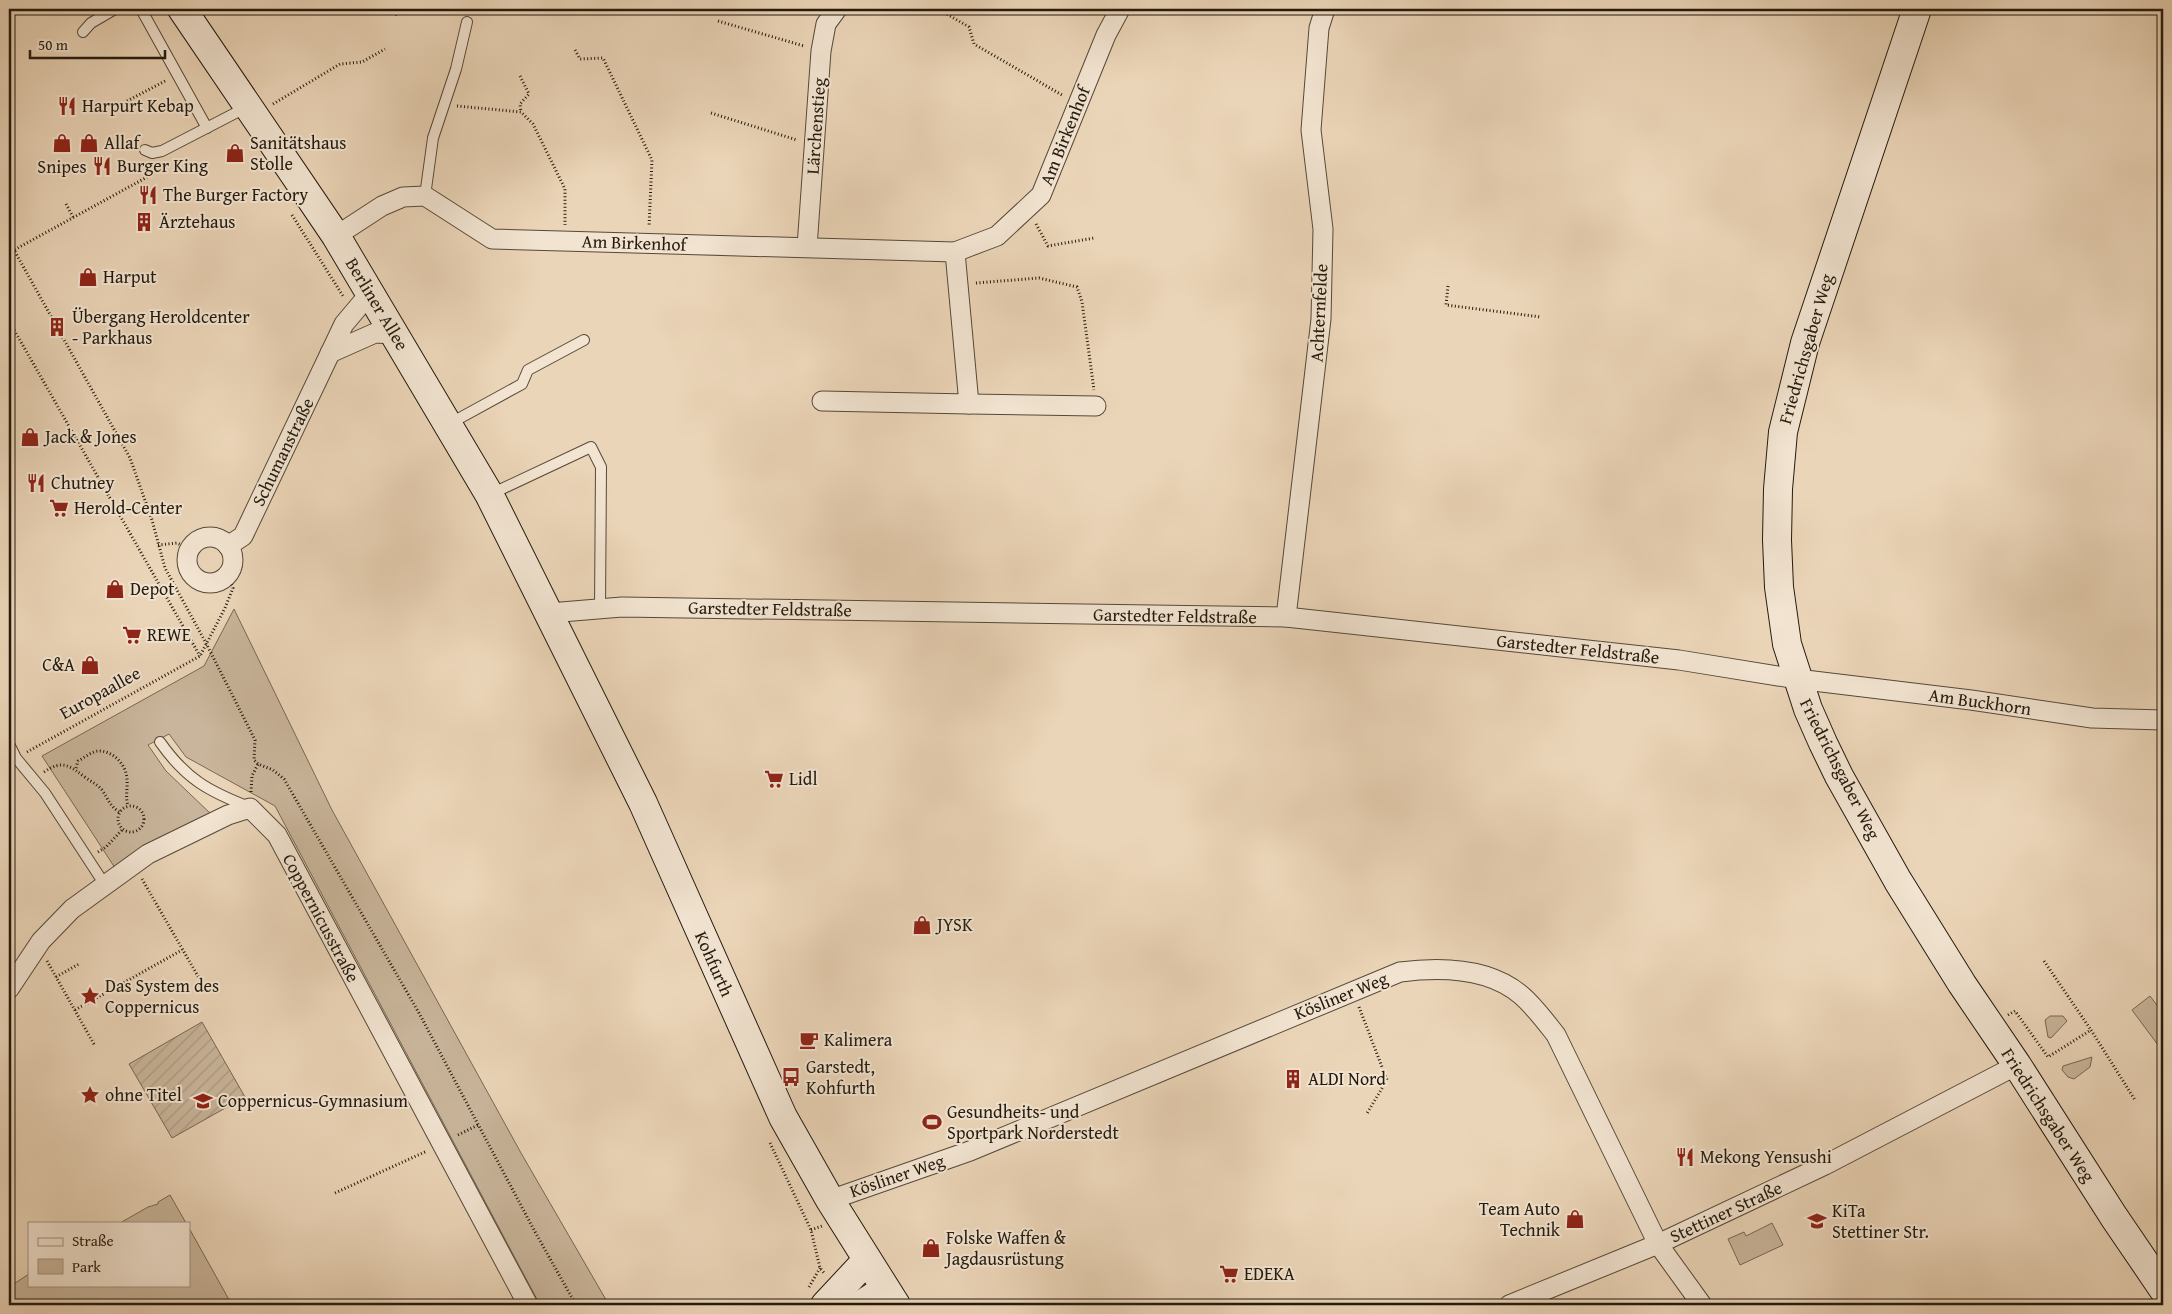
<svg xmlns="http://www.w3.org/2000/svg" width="2172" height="1314" font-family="'Gentium Book Plus',serif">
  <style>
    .green { fill: #c9b59b; stroke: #766854 }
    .garden { fill: url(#garden-furrows); stroke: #766854 }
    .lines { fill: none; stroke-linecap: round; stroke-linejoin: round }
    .lane-casing { stroke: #554938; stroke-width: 12 }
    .street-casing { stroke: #554938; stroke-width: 21 }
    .secondary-casing { stroke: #231a0e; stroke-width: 30 }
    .path { stroke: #231a0e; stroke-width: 3; stroke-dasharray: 1 2.5; stroke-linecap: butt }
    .lane { stroke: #f2e4d1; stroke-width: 10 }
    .street { stroke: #f2e4d1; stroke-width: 19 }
    .secondary { stroke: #f2e4d1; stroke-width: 28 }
    .labels { text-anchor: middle; stroke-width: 4; stroke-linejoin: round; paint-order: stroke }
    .poi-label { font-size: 18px; fill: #231a0e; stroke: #f2e4d1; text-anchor: start }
    .street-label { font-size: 18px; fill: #231a0e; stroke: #f2e4d1 }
  </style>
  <defs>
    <pattern id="garden-furrows" width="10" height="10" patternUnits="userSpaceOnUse" patternTransform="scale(1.25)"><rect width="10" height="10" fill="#c9b59b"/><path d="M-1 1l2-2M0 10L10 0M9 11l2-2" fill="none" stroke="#ac9b84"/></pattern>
  </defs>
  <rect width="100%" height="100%" fill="#ebd5b8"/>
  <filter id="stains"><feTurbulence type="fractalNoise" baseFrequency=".004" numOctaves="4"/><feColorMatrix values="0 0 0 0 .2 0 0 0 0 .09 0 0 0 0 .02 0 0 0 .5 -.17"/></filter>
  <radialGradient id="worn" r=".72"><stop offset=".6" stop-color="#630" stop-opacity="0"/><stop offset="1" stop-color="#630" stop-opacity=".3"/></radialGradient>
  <!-- green -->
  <g class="green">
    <path d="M234 609 332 810 521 1153 609 1305H540L275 806 186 757 169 734 148 745 166 771 212 815 117 871 42 756 204 666Z"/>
    <path d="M2150 996 2163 1013V1041L2158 1045 2132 1010Z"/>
    <path d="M2050 1016H2063L2067 1021 2051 1038 2048 1037 2045 1020Z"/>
    <path d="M2092 1057 2090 1067 2074 1079 2068 1077 2062 1070 2063 1066Z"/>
    <path d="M170 1195 186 1223H120L148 1207 158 1204V1202Z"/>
    <path d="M1772 1223 1783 1245 1740 1265 1728 1239 1744 1232 1746 1236Z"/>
    <path d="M189 1228 232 1305H9V1287L29 1274V1285H189Z"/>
  </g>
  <!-- garden -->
  <path class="garden" d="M202 1022 245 1097 172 1138 129 1064Z"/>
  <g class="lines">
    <!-- lane casing -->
    <g class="lane-casing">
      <g id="lane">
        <path d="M141 9 207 128"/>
        <path d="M83 32 91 23 115 9"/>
        <path d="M145 150 152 153 162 151 247 107"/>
        <path d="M425 196 433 138 456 69 467 22"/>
        <path d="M449 424 522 384 528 370 584 340"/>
        <path d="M491 494 591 447 601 467 600 609"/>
        <path d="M160 742C186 779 208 791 249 807"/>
        <path d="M9 744 16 758 45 793 105 885"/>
      </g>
    </g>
    <!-- street casing -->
    <g class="street-casing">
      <g id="street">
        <path d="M336 236 382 206 403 197 425 196 492 239 955 252 997 236 1041 195 1106 35 1120 9"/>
        <path d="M807 247 821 51 826 24 837 9"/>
        <path d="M330 353 375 333 395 334"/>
        <path d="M822 401 969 404 955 252"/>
        <path d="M969 404 1096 406"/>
        <circle cx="210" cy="560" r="23"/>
        <path d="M228 546 243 536 344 324 371 292"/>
        <path d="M549 613 622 607 1286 617 1679 660 1797 679 1971 700 2092 718 2163 720"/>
        <path d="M1286 617 1321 319 1323 229 1311 130 1319 28 1325 9"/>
        <path d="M9 989 41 941 72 909 148 854 228 815 250 808 277 835 528 1305"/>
        <path d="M830 1200 970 1151 1400 972C1439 967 1488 967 1521 995 1534 1006 1545 1021 1556 1035L1658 1244 1702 1305"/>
        <path d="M1509 1305 1658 1244 1825 1165 2017 1065"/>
      </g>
    </g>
    <!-- secondary casing -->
    <g class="secondary-casing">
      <g id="secondary">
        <path d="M182 9 336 236 489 494 643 803 783 1117 830 1200 896 1305"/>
        <path d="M1917 9 1805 343 1783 432 1778 489 1777 540 1779 587 1787 644 1808 709 1823 743 1839 776 1898 881 1962 984 2017 1065 2114 1217 2163 1289"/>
        <path d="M825 1305 867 1260"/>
        <path d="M861 1305 885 1289"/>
      </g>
    </g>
    <!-- path -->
    <g class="path">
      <path d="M938 9 969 27 974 44 1062 95"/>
      <path d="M395 15 406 9"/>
      <path d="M718 21 804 46"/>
      <path d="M575 50 580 59 603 58 652 160 649 227"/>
      <path d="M520 76 529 94 520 104 521 112"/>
      <path d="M127 101 167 80"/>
      <path d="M273 104 340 64 362 62 385 49"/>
      <path d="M457 106 521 112 533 124 565 189V225"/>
      <path d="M711 113 797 140"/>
      <path d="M169 165 14 250 130 458 152 520 165 568 207 645 255 740 254 760 258 764 273 770 284 779 419 1013 534 1230 576 1305"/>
      <path d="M66 204 73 217"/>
      <path d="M292 215 343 296"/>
      <path d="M1036 224 1048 246 1094 238"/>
      <path d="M976 283 1039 278 1077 287 1082 302 1094 390"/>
      <path d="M1448 286 1446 305 1541 317"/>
      <path d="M9 321 200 656"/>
      <path d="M158 545 177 543 190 549"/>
      <path d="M27 752 200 656 225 608 233 588 227 576"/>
      <path d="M76 768 78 761C84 758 92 751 99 751 113 751 126 764 127 779 128 788 125 796 128 806"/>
      <path d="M44 772C63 759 70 766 86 778 92 782 98 785 102 790 108 799 110 806 119 812"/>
      <path d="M251 792 252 776 258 764"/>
      <circle cx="131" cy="819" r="13"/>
      <path d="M98 852 106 847 123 829"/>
      <path d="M142 879 203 985"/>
      <path d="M47 961 95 1046"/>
      <path d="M2044 961 2091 1030"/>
      <path d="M56 977 79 964"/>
      <path d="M1359 1007 1387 1080 1366 1115"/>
      <path d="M75 1010 182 950"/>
      <path d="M2008 1015 2015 1011 2048 1057 2091 1030 2135 1100"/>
      <path d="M458 1135 478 1125"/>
      <path d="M770 1143 811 1230 820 1268 825 1274"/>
      <path d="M335 1193 427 1151"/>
      <path d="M811 1230 822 1226"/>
      <path d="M809 1287 820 1268"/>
    </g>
    <!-- lane -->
    <use href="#lane" class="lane"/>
    <!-- street -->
    <use href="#street" class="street"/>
    <!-- secondary -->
    <use href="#secondary" class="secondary"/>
  </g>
  <!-- icons -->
  <defs>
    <g id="restaurant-bare" transform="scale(1.5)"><path d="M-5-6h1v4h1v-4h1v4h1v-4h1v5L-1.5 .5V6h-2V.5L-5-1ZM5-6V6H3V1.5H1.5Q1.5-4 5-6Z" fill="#8f2418" stroke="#f2e4d1" stroke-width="2.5" paint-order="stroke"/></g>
    <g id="shop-bare" transform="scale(1.5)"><path d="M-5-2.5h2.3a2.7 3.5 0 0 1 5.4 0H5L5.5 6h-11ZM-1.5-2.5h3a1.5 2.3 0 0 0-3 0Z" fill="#8f2418" stroke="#f2e4d1" stroke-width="2.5" paint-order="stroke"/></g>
    <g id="building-bare" transform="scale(1.5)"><path d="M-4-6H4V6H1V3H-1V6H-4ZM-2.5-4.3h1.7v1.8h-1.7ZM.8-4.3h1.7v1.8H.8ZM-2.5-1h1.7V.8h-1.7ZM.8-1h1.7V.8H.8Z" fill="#8f2418" stroke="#f2e4d1" stroke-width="2.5" paint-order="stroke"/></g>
    <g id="supermarket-bare" transform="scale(1.5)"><path d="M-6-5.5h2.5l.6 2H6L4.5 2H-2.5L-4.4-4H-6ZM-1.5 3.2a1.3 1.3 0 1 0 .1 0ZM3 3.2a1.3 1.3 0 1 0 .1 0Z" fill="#8f2418" stroke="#f2e4d1" stroke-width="2.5" paint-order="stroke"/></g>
    <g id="sight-bare" transform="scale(1.5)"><path d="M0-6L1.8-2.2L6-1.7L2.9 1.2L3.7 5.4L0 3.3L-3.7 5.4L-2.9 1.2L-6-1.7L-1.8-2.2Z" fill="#8f2418" stroke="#f2e4d1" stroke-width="2.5" paint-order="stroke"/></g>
    <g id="cafe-bare" transform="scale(1.5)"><path d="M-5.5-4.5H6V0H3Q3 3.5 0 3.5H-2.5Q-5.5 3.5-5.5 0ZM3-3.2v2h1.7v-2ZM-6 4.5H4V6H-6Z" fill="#8f2418" stroke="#f2e4d1" stroke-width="2.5" paint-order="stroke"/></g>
    <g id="bus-bare" transform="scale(1.5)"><path d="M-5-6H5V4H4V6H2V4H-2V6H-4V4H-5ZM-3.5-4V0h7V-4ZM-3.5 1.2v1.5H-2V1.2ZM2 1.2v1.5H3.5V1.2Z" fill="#8f2418" stroke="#f2e4d1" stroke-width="2.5" paint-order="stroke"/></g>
    <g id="school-bare" transform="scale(1.5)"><path d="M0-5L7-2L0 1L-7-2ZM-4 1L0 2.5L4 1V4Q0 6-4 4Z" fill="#8f2418" stroke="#f2e4d1" stroke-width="2.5" paint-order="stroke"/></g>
    <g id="stadium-bare" transform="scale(1.5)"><path d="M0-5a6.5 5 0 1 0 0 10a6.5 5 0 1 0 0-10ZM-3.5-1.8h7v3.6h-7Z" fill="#8f2418" stroke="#f2e4d1" stroke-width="2.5" paint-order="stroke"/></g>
  </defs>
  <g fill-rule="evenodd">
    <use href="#restaurant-bare" x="67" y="106"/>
    <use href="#shop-bare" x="62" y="143"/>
    <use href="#shop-bare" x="89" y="143"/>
    <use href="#shop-bare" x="235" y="153"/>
    <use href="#restaurant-bare" x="102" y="166"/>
    <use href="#restaurant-bare" x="148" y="195"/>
    <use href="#building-bare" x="144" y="222"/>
    <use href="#shop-bare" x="88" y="277"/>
    <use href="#building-bare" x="57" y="327"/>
    <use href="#shop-bare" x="30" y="437"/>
    <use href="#restaurant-bare" x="36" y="483"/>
    <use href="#supermarket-bare" x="59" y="508"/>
    <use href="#shop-bare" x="115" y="589"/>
    <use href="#supermarket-bare" x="132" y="635"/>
    <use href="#shop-bare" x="90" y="665"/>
    <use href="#supermarket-bare" x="774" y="779"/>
    <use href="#shop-bare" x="922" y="925"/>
    <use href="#sight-bare" x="90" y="996"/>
    <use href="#cafe-bare" x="809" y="1040"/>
    <use href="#bus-bare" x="791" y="1077"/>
    <use href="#building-bare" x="1293" y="1079"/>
    <use href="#sight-bare" x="90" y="1095"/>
    <use href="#school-bare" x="203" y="1101"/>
    <use href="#stadium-bare" x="932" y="1122"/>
    <use href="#restaurant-bare" x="1685" y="1157"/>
    <use href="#shop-bare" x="1575" y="1219"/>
    <use href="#school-bare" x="1817" y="1221"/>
    <use href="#shop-bare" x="931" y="1248"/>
    <use href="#supermarket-bare" x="1229" y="1274"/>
  </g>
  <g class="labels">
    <!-- poi labels -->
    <g class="poi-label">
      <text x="82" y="112">Harpurt Kebap</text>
      <text x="104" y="149">Allaf</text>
      <text x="250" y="149">Sanitätshaus<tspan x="250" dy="21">Stolle</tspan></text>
      <text x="117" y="172">Burger King</text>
      <text x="62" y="173" text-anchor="middle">Snipes</text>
      <text x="163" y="201">The Burger Factory</text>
      <text x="159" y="228">Ärztehaus</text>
      <text x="103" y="283">Harput</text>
      <text x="72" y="323">Übergang Heroldcenter<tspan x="72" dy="21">- Parkhaus</tspan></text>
      <text x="45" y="443">Jack &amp; Jones</text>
      <text x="51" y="489">Chutney</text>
      <text x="74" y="514">Herold-Center</text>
      <text x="130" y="595">Depot</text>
      <text x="147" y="641">REWE</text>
      <text x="75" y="671" text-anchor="end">C&amp;A</text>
      <text x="789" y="785">Lidl</text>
      <text x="937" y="931">JYSK</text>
      <text x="105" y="992">Das System des<tspan x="105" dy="21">Coppernicus</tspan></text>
      <text x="824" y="1046">Kalimera</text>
      <text x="806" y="1073">Garstedt,<tspan x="806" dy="21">Kohfurth</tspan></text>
      <text x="1308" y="1085">ALDI Nord</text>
      <text x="105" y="1101">ohne Titel</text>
      <text x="218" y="1107">Coppernicus-Gymnasium</text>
      <text x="947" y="1118">Gesundheits- und<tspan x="947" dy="21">Sportpark Norderstedt</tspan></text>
      <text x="1700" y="1163">Mekong Yensushi</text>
      <text x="1560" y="1215" text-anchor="end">Team Auto<tspan x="1560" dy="21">Technik</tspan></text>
      <text x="1832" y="1217">KiTa<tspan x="1832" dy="21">Stettiner Str.</tspan></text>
      <text x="946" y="1244">Folske Waffen &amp;<tspan x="946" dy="21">Jagdausrüstung</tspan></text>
      <text x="1244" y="1280">EDEKA</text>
    </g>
    <!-- street labels -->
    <g class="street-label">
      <text transform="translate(816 126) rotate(-86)" y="6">Lärchenstieg</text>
      <text transform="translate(1065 136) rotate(-68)" y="6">Am Birkenhof</text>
      <text transform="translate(634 243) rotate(2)" y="6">Am Birkenhof</text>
      <text transform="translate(377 304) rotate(59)" y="6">Berliner Allee</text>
      <text transform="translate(1319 313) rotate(-87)" y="6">Achternfelde</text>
      <text transform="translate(1806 349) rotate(-74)" y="6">Friedrichsgaber Weg</text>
      <text transform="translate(283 452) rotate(-64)" y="6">Schumanstraße</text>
      <text transform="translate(770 609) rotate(1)" y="6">Garstedter Feldstraße</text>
      <text transform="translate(1175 616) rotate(1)" y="6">Garstedter Feldstraße</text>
      <text transform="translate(1578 649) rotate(6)" y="6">Garstedter Feldstraße</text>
      <text transform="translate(100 693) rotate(-29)" y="6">Europaallee</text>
      <text transform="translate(1980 702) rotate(8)" y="6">Am Buckhorn</text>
      <text transform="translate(1840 769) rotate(63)" y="6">Friedrichsgaber Weg</text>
      <text transform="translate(321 918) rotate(62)" y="6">Coppernicusstraße</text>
      <text transform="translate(714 964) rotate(66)" y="6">Kohfurth</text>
      <text transform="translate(1341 996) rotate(-22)" y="6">Kösliner Weg</text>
      <text transform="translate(2048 1115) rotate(57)" y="6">Friedrichsgaber Weg</text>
      <text transform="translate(897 1176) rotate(-19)" y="6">Kösliner Weg</text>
      <text transform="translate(1726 1212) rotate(-25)" y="6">Stettiner Straße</text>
    </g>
  </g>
  <!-- margin -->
  <rect width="2172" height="1314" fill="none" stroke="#ebd5b8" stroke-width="30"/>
  <rect x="10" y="10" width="2152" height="1294" fill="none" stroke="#231a0e" stroke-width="2.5"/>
  <rect x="15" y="15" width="2142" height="1284" fill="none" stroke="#231a0e"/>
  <!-- legend -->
  <rect x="28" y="1222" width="162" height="65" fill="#f2e4d1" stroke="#9f9383"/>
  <rect x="38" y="1238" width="25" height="8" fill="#f2e4d1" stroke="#9f9383"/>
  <text x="72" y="1246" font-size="15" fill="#231a0e">Straße</text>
  <rect x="38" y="1259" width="25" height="15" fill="#c9b59b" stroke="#9f9383"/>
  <text x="72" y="1272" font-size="15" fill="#231a0e">Park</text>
  <!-- scale -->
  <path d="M30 50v8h135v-8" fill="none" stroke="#231a0e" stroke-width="2.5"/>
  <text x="38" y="50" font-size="15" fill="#231a0e" stroke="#f2e4d1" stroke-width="4" paint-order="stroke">50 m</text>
  <rect width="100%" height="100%" filter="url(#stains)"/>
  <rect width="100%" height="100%" fill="url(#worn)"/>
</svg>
